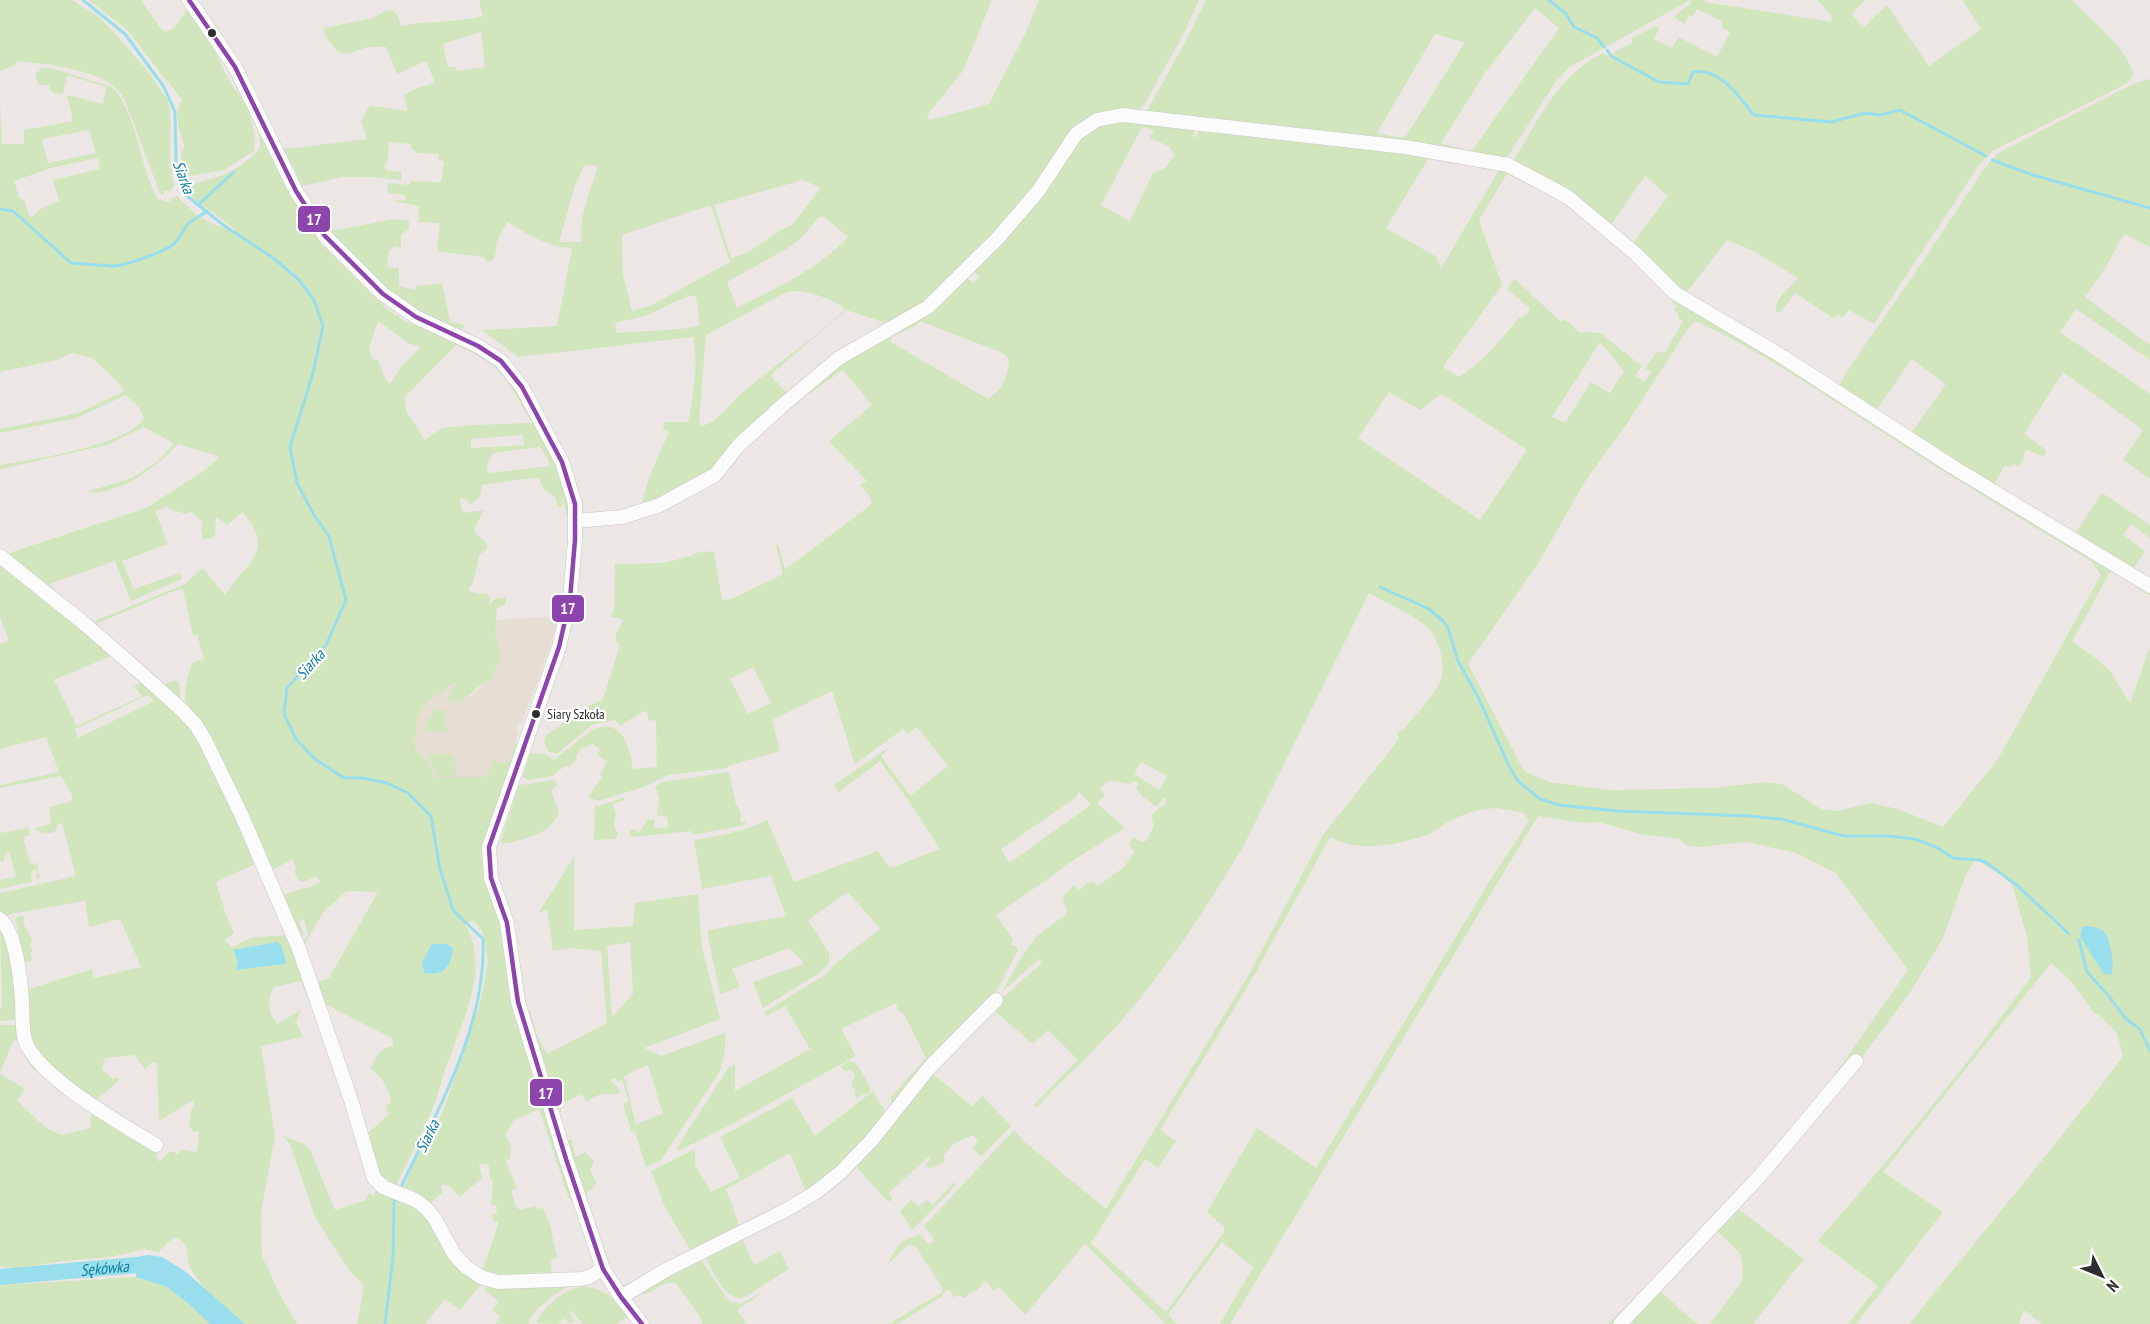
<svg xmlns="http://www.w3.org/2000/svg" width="2150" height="1324" font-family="'PT Sans Narrow',sans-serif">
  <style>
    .education { fill: #e6ded2 }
    .green { fill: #d2e6bd; fill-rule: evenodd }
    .water { fill: #98deec }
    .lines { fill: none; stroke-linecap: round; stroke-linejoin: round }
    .stream { stroke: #98deec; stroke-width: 3 }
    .river { stroke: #98deec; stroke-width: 16 }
    .minor-casing { stroke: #c8c6c7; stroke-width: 15 }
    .minor { stroke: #fcfbfb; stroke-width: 14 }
    .bus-1-casing { stroke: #fff; stroke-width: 9 }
    .bus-1 { stroke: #8e44ad; stroke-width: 4.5 }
    .bus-dot { fill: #2e2e2e; stroke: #fff; stroke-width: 2 }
    .labels { text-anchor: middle; stroke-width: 4.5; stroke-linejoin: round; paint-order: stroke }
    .bus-label { font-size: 14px; fill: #2e2e2e; stroke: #fff; text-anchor: start }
    .water-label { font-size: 16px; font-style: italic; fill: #0d7da2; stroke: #fff }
    .line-badge { stroke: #fff; stroke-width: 2 }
    .badge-label { font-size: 16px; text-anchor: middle; font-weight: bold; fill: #fff }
  </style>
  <rect width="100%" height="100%" fill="#ece7e4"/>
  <!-- education -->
  <path class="education" d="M559 616 547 656 522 722 515 729 519 732 510 760 501 763 485 777H435L428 761 415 750 414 727 421 711 434 697 459 680 448 698 471 696 486 681 501 657 495 631 496 620Z"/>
  <!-- green -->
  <g class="green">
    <path d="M0 0H72L100 18 112 30 146 69 168 100 171 120 170 159 174 186 170 191H164V194L163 195 160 193 124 98C108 69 45 64 16 61L14 66 0 71Z"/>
    <path d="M89 0H141L161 29 166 32 174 28 186 11C210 19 223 88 247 101L255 137 254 151 224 170 184 177 181 152 185 146C179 133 173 114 182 100L127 30Z"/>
    <path d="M479 0H992L963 71 928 114 927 118 930 120 989 104 1025 34 1039 0H1199L1183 35 1144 105C1130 119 1097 111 1074 127L1039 187 927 305 839 356 713 470 680 490 641 506 649 477 669 432 663 429 664 422H688C694 394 698 366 693 337L518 357 482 330 557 326 572 248C549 248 527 234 507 222L498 239 494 259 488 262 484 257 437 251 440 223 418 222 419 206 392 201 405 200V195L388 193 387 183 410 185 411 181 441 182 444 162 438 159 439 154 418 153 411 148V144L389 142 388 159 384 167 386 170 401 172V180L370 177H343L302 186 284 149 292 148 293 150 294 148 367 139 361 121 368 108 372 106 408 111 404 94 423 86 435 83 426 61 397 74 386 47C379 47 369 46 362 49 344 55 341 58 329 41 326 36 324 34 324 28L373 18 383 12 390 10 397 14 401 26C428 20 456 23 483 16ZM481 32 485 67 456 71 455 67H448L443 44ZM592 165 598 167C591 189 577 219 582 242H559L575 186 584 166ZM803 180 821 188 793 224 779 231 747 253 731 258 714 205ZM708 206H711L730 262 652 305 632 311 623 274 622 235ZM819 217H824L848 237C817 270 776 288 737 308L727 282 788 248 801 238ZM793 291C813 292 830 298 845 309 814 339 778 363 744 391 731 402 719 422 702 426L699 421 706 335 783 294ZM693 295 695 296 698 306 699 326 680 329 617 333 615 323 646 316 679 300ZM846 310 886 323 847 346 787 393 771 376 775 371Z"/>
    <path d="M1206 0H1690L1568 68 1555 83 1508 156 1504 158 1147 111 1183 46ZM1535 8 1559 28 1474 148 1467 151 1441 143 1485 73ZM1435 34 1463 42 1464 44 1406 136 1400 138 1377 133Z"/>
    <path d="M1690 0H1705V2L1832 22 1831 15 1817 0H1865L1852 14 1863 28 1887 5 1929 66 1981 29 1962 0H2072C2089 18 2129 50 2133 74L2128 82 2120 87 1994 150 1980 164 1874 324 1849 310 1843 317 1838 315 1833 318 1795 293 1781 312 1776 313C1773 299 1790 288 1798 278L1753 251 1727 240 1687 292 1695 303 1630 243 1634 242 1668 196 1645 176 1610 226 1515 166V158C1541 116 1558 76 1603 53L1608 56 1633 42 1632 38 1656 26 1659 29 1654 39 1672 48 1679 37 1717 57 1730 32 1721 27 1723 22 1697 9 1693 16 1689 15 1685 24 1673 17 1691 3Z"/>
    <path d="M39 68H51L112 87C138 113 139 168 158 199L169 202 171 198 178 196C191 214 215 228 236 230L194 199 187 189C199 179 215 179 228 173 240 167 252 158 260 148L259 131 255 116 293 198 310 228 325 248 386 308 406 322 456 339 484 354 513 379 562 473 571 514 566 515 563 496 562 507H557L556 498 543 489 539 477 482 485 480 497 470 505 467 500 459 498 463 513 484 510 474 529 476 534 487 543V549L479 555 473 584 469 588 471 592 480 594 486 593 490 599 489 605 495 599 505 597 506 604 497 608 495 631 501 657 491 679C475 685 469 702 450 703L448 698 458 681C425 703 414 707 415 750L428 761 435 777H485L495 760 501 763 510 760 516 742 519 750 487 847 485 861 490 889 505 930 507 944 511 996 530 1065 574 1197 572 1200 569 1199 539 1109 514 1120 505 1136 511 1145 510 1158 506 1161 517 1188 511 1190 516 1207 520 1210 535 1206 538 1209 543 1208 550 1224 557 1258 551 1260 552 1277 494 1275 478 1270 479 1267 483 1269 498 1225V1221L494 1222 492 1214 497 1213 496 1205H491L493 1182 490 1179 489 1166 486 1164H479L482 1178 459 1197 451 1187 444 1184 441 1186 442 1193 431 1203C446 1222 454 1246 471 1264L470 1266C448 1244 441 1209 412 1195L413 1190 404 1187 413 1165 442 1114 481 999 488 963 485 942 481 929 472 920 466 926C489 966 465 1016 451 1054 444 1070 441 1086 435 1102 424 1131 409 1158 396 1186 373 1171 370 1163 365 1136L389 1114 386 1108 387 1105 391 1102C389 1087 382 1078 371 1068 375 1057 380 1048 393 1046V1039L321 1002 301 943 308 936 304 919 299 921 304 934 301 937 298 936 281 896 304 888 306 889 320 882 317 876 304 882 298 880 294 871 296 870 293 859 272 870 282 891 279 892 249 826 252 823C239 795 225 766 209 740 203 729 186 711 185 699 184 688 189 674 192 663L204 659 197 634 193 636 183 589 176 590 96 624V627L164 685 175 680 179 683 181 705 93 626 97 620 183 585 203 568 225 595C247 560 276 554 243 512L227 525 216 516 215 535 210 539H203L201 529 203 522 192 512 186 514 169 509 168 506 155 511 168 544 122 561 134 589 180 573 182 579 131 601 115 561 49 584 89 620H83L9 560V553L146 508 204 471 219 458 218 456 178 444C156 467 120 496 86 492L132 478 158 461 173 445V443L144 427 107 445 0 469V465C31 460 129 445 144 418L139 407 126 395 77 418 0 433V429L79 413 124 391 115 379 92 358 72 353 57 360 0 372V101L2 144H24V130L73 121 67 95 103 104 106 87 67 75 63 94 54 93 49 90 50 85H40C36 81 35 78 36 72L40 71ZM89 130 96 153 48 163 42 139ZM98 158 100 169 53 180 59 201 38 210 34 216H29L25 201 19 197 14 181 51 168ZM378 321 410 344 421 347 403 364 390 384 386 381 378 360 372 359 369 348ZM456 345C470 352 486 358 498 370 512 385 521 405 532 423L473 425 442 428 425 440 406 411 405 397ZM523 435 524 445 471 448V439ZM540 447 546 456 550 466 488 473 487 465 493 453ZM347 891 378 892 329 978 317 982 304 945 324 911ZM432 944H447L453 949C452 966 443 977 424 973L422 962Z"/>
    <path d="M2150 79V247L2124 234 2103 272 2085 297 2150 345V360L2076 309 2060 332 2150 394V479L2123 460 2143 430 2063 372 2024 434 2046 450 2045 455 2043 456 2027 450 2023 455 2024 458 2019 467 2014 464 2009 467 2005 465 1994 485 2053 519 2051 522 1992 488 1912 432 1946 384 1912 359 1877 409 1902 426 1843 391 1840 384 1847 371 1915 273 1984 169 1998 153 2133 84Z"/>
    <path d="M1104 120 1195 128 1193 136 1195 138 1200 129 1490 163 1489 171 1462 163 1428 159 1386 228 1437 257V261L1441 266 1439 269 1440 270 1499 170 1508 169 1561 201 1507 174 1479 220 1502 285 1443 367 1459 377C1485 361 1501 340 1519 317L1522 318 1528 313 1530 308 1507 289 1515 279 1561 322 1565 319 1579 332 1603 333 1605 337 1642 366 1635 375 1644 382 1651 372 1645 368 1658 351 1665 353 1683 321 1678 318 1679 314 1674 310 1677 306 1672 302 1675 297 1734 332 2150 590V596L2111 570 2072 642 2092 655 2110 671 2130 703 2150 646V1324H2042L2024 1310 2019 1324H1909L2052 1148 2123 1057 2117 1033 2100 1016 2094 1013 2072 982 2051 963 1883 1172 1943 1212 1856 1324H1848L1878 1286 1818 1241 1892 1155 1972 1056 2031 977 2027 937 2011 881 1975 859 1966 875 1943 938 1911 991 1859 1061 1615 1324H1608L1703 1229 1813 1105 1908 970 1836 873 1796 853 1747 842 1698 847 1686 845 1679 839 1641 834 1598 822 1583 823 1538 816 1230 1324H1220L1253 1267 1222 1242 1169 1313V1316L1177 1324H1166L1085 1244 1025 1315 999 1287 994 1291 986 1281 976 1291 970 1293 964 1298 958 1295 954 1298 949 1289 942 1294 943 1296 897 1324H889L942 1292 943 1289 916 1247 908 1245 888 1264C892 1256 897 1244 905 1240 910 1237 914 1237 919 1234L929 1244 933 1241 932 1236 924 1226 1014 1130 1026 1143 1106 1209 1248 976 1323 835 1399 739 1397 733 1403 730C1414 716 1429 702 1438 686 1448 669 1440 639 1426 626 1409 612 1387 604 1369 593L1244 845C1209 904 1165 972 1120 1022 1093 1052 1064 1079 1036 1108L1034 1105 1078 1060 1048 1030 1033 1044 991 1008 1042 963 1039 959 1002 992 1019 961 1038 935 1065 915 1067 910 1063 902 1065 894 1074 885 1079 890 1089 882H1094L1098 886 1123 868 1134 853 1129 843 1134 836 1140 842 1146 841 1154 826 1151 816C1156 809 1163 808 1167 800L1164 798 1156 807 1143 797 1136 789 1139 784 1134 781 1129 784 1109 780 1100 789 1105 796 1097 803 1125 828 1064 866 1063 868 996 915 1013 939 1010 946 1015 945 1018 950 995 994 891 1113V1097L926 1058 904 1014 898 1011 896 1003 841 1029 856 1056 734 1123 679 1151 677 1149 681 1141 729 1067 735 1064V1091L810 1049 785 1006 766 1016 765 1012 826 974 836 963 880 929 848 892 808 920 829 953V963L818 974 763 1008 753 982 803 964 802 960 789 948 732 969 740 987 720 994 707 932 709 930 786 916 771 876 702 889 694 840C719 836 744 832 767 820L794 882 878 851 890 868 940 849 906 797 880 761 841 790 840 794 834 785 892 745 881 756 910 796 948 766 917 727 908 734 903 729 855 764 832 691 772 720 780 751 728 766V768L668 775 644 787 598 801 588 797 602 777 600 774 607 762 597 754 600 750 593 744 581 749 576 756 577 759 570 767 565 766 552 776 529 780 522 777 530 753 545 754 554 760 589 732C619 714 630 744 633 769L657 767 656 721 648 720 647 712 644 711 621 725 614 720 592 725 557 754 549 752 544 742 546 735C559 729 566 719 577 711 585 705 596 704 603 699L620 645 616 642V633L624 620 610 616 614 611 615 564 663 563 694 555V553L714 551 722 601 736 597 783 574 776 546 778 545 785 569 787 568 872 504 870 497 860 485 867 481 829 441 872 405 843 370 809 394 805 390 964 276 973 283 979 277 971 269 1072 145ZM1144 127 1154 130 1150 138 1168 146 1175 155 1165 168 1153 173 1130 221 1101 205 1141 129ZM920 321 1000 352 1009 358C1008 376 1004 388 988 399L891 342V337L916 326ZM1695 321C1764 352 1826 396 1890 437 1956 480 2023 520 2091 561L2101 575 1998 759 1943 827 1898 809 1870 803 1837 811 1821 809 1782 784 1764 782 1713 788 1608 790 1549 782 1524 771 1468 664 1539 562 1586 480 1626 425 1687 330ZM1600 342 1624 371 1610 393 1591 382 1565 423 1552 417ZM1389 392 1420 410 1442 394 1527 450 1480 520 1358 438ZM753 667 771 703 748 714 730 679ZM1141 762 1167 776 1159 790 1134 774ZM1079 792 1090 804 1088 807 1009 863 1001 849 1077 797ZM1497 808 1524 813 1529 821 1491 879 1316 1168 1257 1128 1207 1212 1224 1227V1232L1166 1312 1091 1243 1145 1159 1158 1168 1176 1141 1160 1130 1252 979 1330 837C1359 853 1398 845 1429 834 1436 832 1442 826 1448 822 1464 813 1479 809 1497 808Z"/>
    <path d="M395 219 409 221V229L401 235V248L394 246 389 251 387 264 390 268H399V286L415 290 417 286 442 283 450 321 464 325 462 330C447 323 430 318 416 310 383 290 357 259 331 231Z"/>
    <path d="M2102 493 2150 525V538L2131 524 2123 535 2145 551 2133 569 2076 532Z"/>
    <path d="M0 561 115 654 113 657 111 656 54 680 77 726 142 696 134 686 141 681 159 692 203 743 255 864 216 882 226 915 234 933 225 940 232 948 252 937 289 935 315 1004 310 1005 301 981 274 987C266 999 268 1013 277 1024L301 1010 296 1022 303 1037 261 1046 275 1137 261 1213 262 1256 281 1297 297 1324H245C226 1307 203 1291 191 1269 185 1258 192 1244 175 1237L158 1252 145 1249 111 1257 64 1261 19 1268 0 1267V1074L25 1089 17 1101C34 1115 41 1128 62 1135L90 1128 92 1106 154 1149 159 1162 169 1152H174L177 1155 182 1149 197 1152 199 1132 193 1131 189 1125 191 1109 195 1106 193 1100 159 1121 157 1063 152 1062 145 1069 134 1055 105 1058 102 1069 113 1079 118 1077 119 1080 98 1099 90 1101 62 1080 28 1039 23 991 92 969 94 978 141 967 120 919 89 927 85 901 0 916V893L76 876 62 823 59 824 55 832C47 834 41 835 35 828L51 824 49 807 72 801V795L61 776 0 788V785L59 772 46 737 0 749V643L9 641 0 617ZM148 695 154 701 78 738 75 729ZM233 950 285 964 237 970 238 962Z"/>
    <path d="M432 709H445L444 726 448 727V732L425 731 426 718H432Z"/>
    <path d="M429 754H452L453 761 456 762 455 776H436L429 759Z"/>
    <path d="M729 772 736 805C742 810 741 817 740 823L746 822 745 825 693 835 692 831 632 837 629 833 630 830 634 829 639 833 647 820 654 819 655 828 669 827 667 817 657 815C659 800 662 802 655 787L662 782Z"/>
    <path d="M555 780 557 786 551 790 559 813C550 831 538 835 520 840 513 842 507 844 500 843L519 785Z"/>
    <path d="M625 797 623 801 612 804 616 813 614 825 618 834 615 839 594 840 595 805 599 806Z"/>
    <path d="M28 828 30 835 23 837 30 864 37 863 40 878 36 880 37 870H32L31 882 0 889V880L16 877 9 851 5 854 4 861H0V833Z"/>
    <path d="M574 857V930L633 926 635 903 698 894 702 947 720 1019 644 1048 661 1056 725 1033V1051L720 1071 661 1160 646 1167 635 1132 632 1133 623 1104 629 1101 622 1080 616 1081 615 1078 610 1080 618 1088 620 1093 618 1094H601L586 1101 582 1094 560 1105 562 1112 558 1113 527 1012 530 1011 538 1038 547 1054 607 1023 601 951 570 948 553 951 547 910 539 912ZM630 942 633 994 612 1017 607 946ZM648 1065 663 1114 636 1124 624 1076Z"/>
    <path d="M17 916H23L25 918 23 923 32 940 30 945 33 951 30 954 33 959 30 962 24 961 16 920Z"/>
    <path d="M0 921 15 965 16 1020 0 1021V1008H2Z"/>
    <path d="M0 1025H17L38 1067 35 1071 26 1059 18 1040 13 1041 0 1073Z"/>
    <path d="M853 1061C860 1067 866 1080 871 1089L868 1094H864L857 1098 854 1093 856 1088 851 1087 855 1075 851 1070 845 1071 841 1067 847 1062Z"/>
    <path d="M929 1071 972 1106 982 1096 1011 1126 981 1157 973 1148 978 1141 973 1135 953 1144 944 1155 945 1162 929 1169 925 1166 931 1158 929 1156 889 1193 892 1199 888 1202 853 1163Z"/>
    <path d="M873 1091 888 1116C864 1146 840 1172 809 1194 787 1209 763 1220 740 1231 712 1244 684 1258 657 1273L656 1271 691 1251 665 1207 651 1171 695 1149V1165L711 1192 740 1178 720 1137 792 1098 815 1136ZM790 1153 806 1192 769 1214 740 1227 726 1189Z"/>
    <path d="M283 1136 304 1144 310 1150 335 1210 366 1200 369 1193 374 1196 376 1189 413 1204 427 1214 482 1283 460 1310 445 1299 425 1324H357L364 1286 348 1269 315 1217 290 1144Z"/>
    <path d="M571 1139 576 1157 585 1152 594 1161 590 1170 597 1183 593 1186V1189L588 1191 581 1173 588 1193 584 1194 567 1141Z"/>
    <path d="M954 1182 956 1185 912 1230 900 1211 911 1200 919 1206 927 1200 933 1205Z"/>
    <path d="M1737 1208 1804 1259 1753 1324H1710L1742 1281 1743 1267 1740 1253 1715 1229Z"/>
    <path d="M741 1237 754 1265 780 1251 789 1269 743 1298C722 1300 714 1268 702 1254Z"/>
    <path d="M700 1259 730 1302 740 1304 765 1291 737 1310 747 1324H702V1320L676 1283C657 1280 650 1301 637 1292Z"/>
    <path d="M136 1277 167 1287 189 1304 210 1324H0V1285Z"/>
    <path d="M570 1285 551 1297 542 1306H540L529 1320 530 1321 528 1324H495L501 1317 492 1310 499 1302 484 1289 487 1286Z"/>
    <path d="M584 1286C606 1290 616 1299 629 1316L616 1324H583L571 1310 570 1312 574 1320 573 1323H569L563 1318 558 1324 537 1323C545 1304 564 1289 584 1286Z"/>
    <path d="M1657 1288 1693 1321 1700 1324H1624Z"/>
  </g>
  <!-- water -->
  <g class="water">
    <path d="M2085 926C2092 927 2100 927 2104 932 2111 938 2115 968 2111 975L2104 974 2080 937 2082 927Z"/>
    <path d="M277 942 281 945 286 961 285 964 236 970 238 962 233 950Z"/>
    <path d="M432 944H447L453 948C452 966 443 977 424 973L422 962Z"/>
    <path d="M148 1255 162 1257 186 1272 245 1324H210L189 1304 167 1287 136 1277 137 1257Z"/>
  </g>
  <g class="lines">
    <!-- stream -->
    <g class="stream">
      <path d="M83 0 125 34 164 87 175 112 176 162 187 196 226 227 272 257 299 280 314 300 323 326 313 373 290 447 297 483 314 515 329 536 346 600 326 645 287 688 284 714 296 739 315 759 344 778H363L387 783 408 793 431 816 440 869 453 910 483 939C487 1026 436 1113 400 1189"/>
      <path d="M1549 0 1566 14 1574 27 1597 38 1604 47"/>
      <path d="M1607 50 1611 56 1659 82 1688 84 1693 72C1720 67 1739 97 1754 115L1831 122 1865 113 1880 115 1900 110 1986 156"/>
      <path d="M1992 160 2033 175 2150 208"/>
      <path d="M198 205 234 172"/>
      <path d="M0 209 13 211 71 263 112 266"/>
      <path d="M112 266C124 267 165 251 174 244 180 238 182 231 187 225 192 220 201 216 207 211"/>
      <path d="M1380 587 1429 609 1443 621 1448 628 1458 661 1478 697 1510 768 1518 781 1540 799 1559 805 1617 811 1749 816 1781 819 1844 836H1888L1915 839 1936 847 1953 858 1980 860 1987 863 2019 887 2069 934"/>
      <path d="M2079 940 2087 972 2108 995 2126 1019 2140 1029 2150 1051"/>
      <path d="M385 1324 393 1257 394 1202 396 1198"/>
    </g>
    <!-- river -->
    <path class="river" id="s1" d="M0 1277 137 1265 156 1273"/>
    <!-- minor casing -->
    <g class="minor-casing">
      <g id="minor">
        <path d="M189 0 235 67 296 191 325 236 383 294 416 317 478 346 501 361 522 387 562 462 575 504V540L570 599 559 647 489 847 491 878 507 923 518 1002 566 1159 603 1269 621 1297 642 1324"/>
        <path d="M575 521 622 517 660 505 715 475 738 446 783 405 839 358 928 307 998 238 1039 190 1076 134 1097 120 1122 115 1405 147 1508 165 1568 197 1636 254 1675 293 1783 357 1953 467 2150 586"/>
        <path d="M0 556 86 625 143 675 183 711 196 725 205 740 241 814 299 949 351 1100 374 1178 383 1187 415 1200 427 1209 435 1219 454 1254 466 1267 481 1277 498 1282 581 1279 589 1277 603 1269"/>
        <path d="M0 919C16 931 21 982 22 1002 23 1016 21 1030 26 1043 41 1079 122 1124 156 1145"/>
        <path d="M621 1297 666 1270 788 1209 816 1192 840 1173 871 1141 929 1068 996 1000"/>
        <path d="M1620 1324 1758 1178 1856 1061"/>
      </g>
    </g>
    <!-- minor -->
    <use href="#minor" class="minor"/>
    <!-- bus-1 casing -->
    <g class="bus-1-casing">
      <path id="bus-1" d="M189 0 235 67 296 191 325 236 383 294 416 317 478 346 501 361 522 387 562 462 575 504V540L570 599 559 647 489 847 491 878 507 923 518 1002 566 1159 603 1269 621 1297 642 1324"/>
    </g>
    <!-- bus-1 -->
    <use href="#bus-1" class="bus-1"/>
  </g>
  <!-- markers -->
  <g class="bus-dot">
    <circle cx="212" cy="33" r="5"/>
    <circle cx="536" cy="714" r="5"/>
  </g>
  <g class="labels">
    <!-- bus labels -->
    <g class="bus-label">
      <text x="547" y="719">Siary Szkoła</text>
    </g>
    <!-- water labels -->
    <g class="water-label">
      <text transform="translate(184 177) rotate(70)" y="6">Siarka</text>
      <text transform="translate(310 664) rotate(-48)" y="6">Siarka</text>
      <text transform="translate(427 1136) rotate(-64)" y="6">Siarka</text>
      <text dy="6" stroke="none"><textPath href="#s1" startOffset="105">Sękówka</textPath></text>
    </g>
  </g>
  <g class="line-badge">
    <rect x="297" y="205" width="34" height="28" rx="6" fill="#8e44ad"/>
    <rect x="551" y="594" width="34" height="29" rx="6" fill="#8e44ad"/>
    <rect x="529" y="1078" width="34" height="29" rx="6" fill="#8e44ad"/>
  </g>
  <g class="badge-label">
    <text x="314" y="225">17</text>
    <text x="568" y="614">17</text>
    <text x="546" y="1099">17</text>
  </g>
  <!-- north arrow -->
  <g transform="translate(2102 1276) rotate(133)" stroke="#ffffff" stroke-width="4.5" paint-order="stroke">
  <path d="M0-4.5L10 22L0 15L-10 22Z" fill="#2e2e2e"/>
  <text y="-9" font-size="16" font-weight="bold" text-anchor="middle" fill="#2e2e2e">N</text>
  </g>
</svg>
